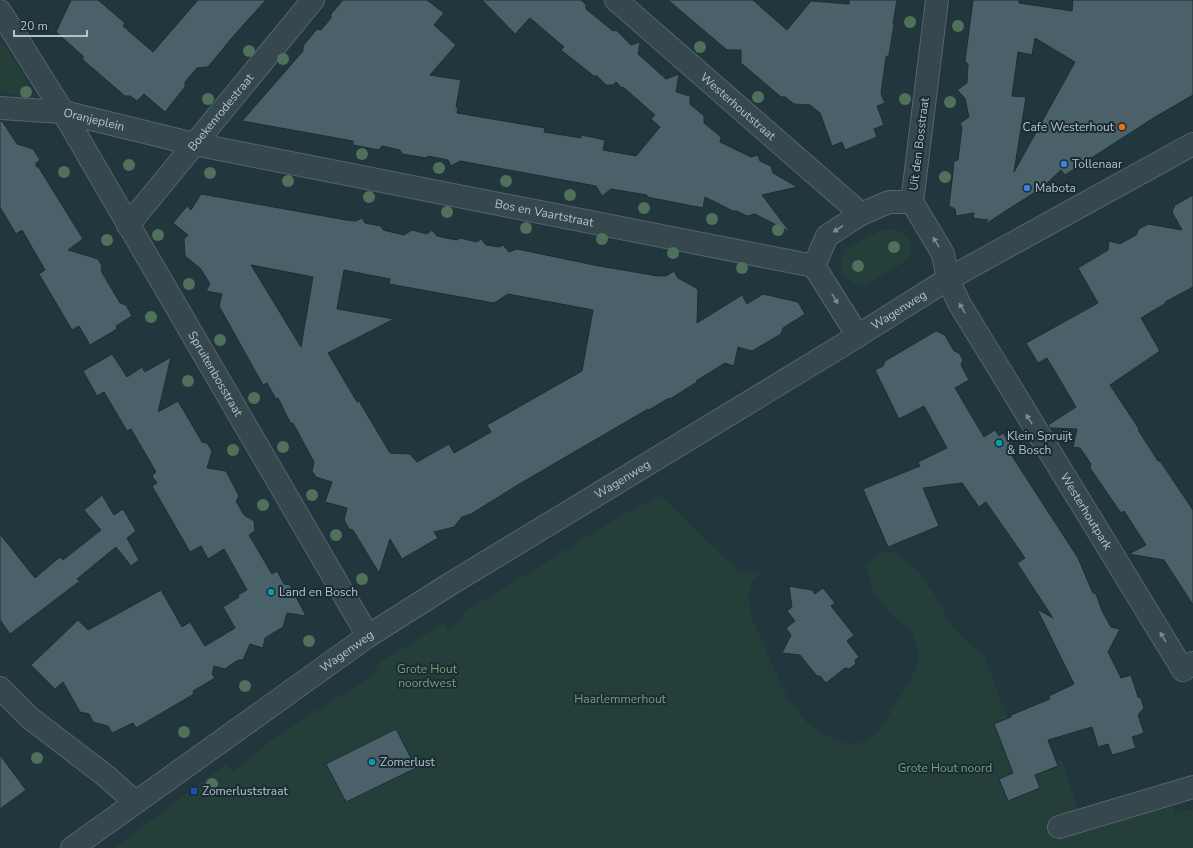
<svg xmlns="http://www.w3.org/2000/svg" width="1193" height="848" font-family="'Nunito Sans',sans-serif">
  <style>
    .green { fill: #243f3a }
    .building { fill: #4b6169; stroke: #1d2e35; fill-rule: evenodd }
    .lines { fill: none; stroke-linecap: round; stroke-linejoin: round }
    .minor-casing { stroke: #54656c; stroke-width: 24 }
    .minor { stroke: #36474e; stroke-width: 22 }
    .tree { fill: #4f705a }
    .oneway { fill: #7a8b92 }
    .food-dot { fill: #e8710a; stroke: #1b2c33; stroke-width: 1.5 }
    .shop-dot { fill: #3f7fe0; stroke: #1b2c33; stroke-width: 1.5 }
    .culture-dot { fill: #0f9aa8; stroke: #1b2c33; stroke-width: 1.5 }
    .transit-dot { fill: #1a4fb4; stroke: #1b2c33; stroke-width: 1.5 }
    .labels { text-anchor: middle; stroke-width: 4; stroke-linejoin: round; paint-order: stroke }
    .street-label { font-size: 12px; fill: #b2c2c9; stroke: #1b2c33 }
    .poi-label { font-size: 12px; fill: #b2c2c9; stroke: #1b2c33; text-anchor: start }
    .park-label { font-size: 12px; fill: #73a070; stroke: #1b2c33 }
  </style>
  <rect width="100%" height="100%" fill="#22363e"/>
  <!-- green -->
  <g class="green">
    <path d="M0 38 32 88 33 92 30 97H23L0 91Z"/>
    <path d="M896 229 908 237 911 246V255L903 263 866 285 853 283 843 275 840 263 846 249 882 230Z"/>
    <path d="M660 495 739 572 760 573 752 583 747 595 753 621 779 680 790 702 806 722 836 741 848 744 861 743 871 738 882 728 914 672 919 659 914 635 886 609 873 591 866 567C872 561 879 551 888 552 893 552 898 555 902 558 928 575 936 601 953 626 963 640 970 646 984 654L1025 768 1062 758 1078 811 1076 812 1085 832 1176 803 1173 814 1193 809V848H115L226 764 232 772 281 733 379 672 375 665 444 623 447 630 465 618 463 612 519 579 640 504 646 505Z"/>
  </g>
  <!-- building -->
  <g class="building">
    <path d="M71 0H98L125 23 123 26 153 52 198 0H266L236 33 208 67 197 68 185 82V87L165 112 144 94 137 101 130 96H125L83 60V56L56 32Z"/>
    <path d="M343 0H427L444 13 434 25 456 45 430 75 461 80 456 107H458L457 113 545 128 544 132 581 138V135L605 140 603 150 636 156 660 127 651 119 655 115 623 87 622 88 616 82 613 85H606L596 75 595 77 561 50 564 47 530 18 515 34 482 0H581L586 5V9L613 31 616 30 631 45 640 42 638 54 666 79 679 74 676 92 690 96V104L704 116V123L721 137 720 142 751 157 758 155 760 161 771 166 773 173 797 187 762 195 790 232 755 214 747 216 737 211H733L705 197 703 208 647 197V195L611 189 602 196 596 186 460 161 451 166 448 160 428 156 426 158 402 154 400 150 382 146 379 150 353 145V141L242 121 303 51V46L312 35 317 29 321 30 331 18V14Z"/>
    <path d="M668 0H753L787 30 811 1 849 4V0H897L893 23 894 25 889 55 886 57 881 94 885 103 877 106 884 125 874 129 877 137 845 150 842 142 832 146 820 113 810 105 794 104 785 97H781L741 63V50H727Z"/>
    <path d="M973 0H1019V3L1072 11 1073 0H1193V95L1155 117 1065 175 1061 170 1043 187 984 225 988 219 986 220 973 218 974 213 956 216 955 209 949 206 953 172 954 161 958 160 962 128 960 123 969 117 965 98 957 90 967 83 968 64 965 61ZM1035 38 1075 62 1014 172 1026 97 1012 96 1018 52 1032 55Z"/>
    <path d="M0 121H2L17 144 33 149 40 160 36 163V166L39 168 83 239 68 250 98 259 102 266 101 271 110 286 120 303 126 305 132 316 116 326 117 329 90 345 79 326 72 330 39 274 45 270 22 230 16 234 0 207Z"/>
    <path d="M201 194 346 220 356 221 362 218 365 223 381 226 383 230 404 235 412 230 427 234 432 230 437 236 446 238 457 240 460 238 477 242 481 239 486 245 499 247 503 245 509 252 517 249 599 266 658 276H666L674 271 678 278 698 289 697 323 742 295 747 304 763 294 798 302 805 314 783 328 781 334 752 351 738 347 734 366 725 363 696 381 697 382 670 399 669 398 649 410 648 409 521 483 471 514 462 517 454 527 434 532 438 538 402 559 390 539 379 573 353 530 349 529 344 520 347 508 325 502 332 482 316 477 312 471 314 462 293 423 291 424 278 398 276 399 267 383 263 385 219 306 222 294 206 291 210 284 200 268 185 256 184 239 188 235 173 223 187 206 191 210ZM251 265 313 277 301 347ZM344 270 390 279 389 284 494 303 508 294 593 310 582 371 487 425 491 432 454 453 449 444 417 462 410 454 390 453 359 401 357 402 328 353 394 319 337 309Z"/>
    <path d="M1193 195V287L1165 302 1166 303 1141 318 1160 351 1110 385 1139 429 1138 430 1158 461H1160L1193 510V605L1164 560 1129 554 1146 545 1124 511 1121 513 1090 468 1091 464 1080 448 1073 447 1077 429 1050 428 1048 425 1076 407 1047 358 1038 363 1026 343 1098 303 1078 268 1108 250 1109 241 1120 244 1136 235 1139 229 1148 224 1182 230 1172 212 1175 205Z"/>
    <path d="M936 331 945 335 954 351 959 353 963 360 961 365 969 380 955 388 984 437 995 430 999 436 1003 433 1017 453 1012 456 1078 558 1089 584 1093 593 1096 594 1102 611 1111 627 1120 629 1108 652 1121 678 1131 675 1138 697 1141 698 1144 708 1138 715 1144 733 1132 737 1136 748 1112 755 1108 744 1098 747 1092 727 1048 740 1058 766 1035 775 1040 788 1008 801 999 779 1013 773 994 724 1011 717V715L1050 699 1049 696 1074 684 1037 609 1053 618 1017 563 1025 558 986 502 979 507 962 483 923 488 939 526 888 547 863 489 920 466 918 462 947 448 924 406 899 419 875 370 883 366 885 361Z"/>
    <path d="M112 354 127 377 142 367 145 372 171 357 158 412 178 401 202 442 207 443 212 451 207 468 226 471 239 496 236 501 244 515 254 521 255 531 249 535 272 574 277 571 284 584 290 585 306 616 287 613 283 627 265 638 263 648 250 644 243 660H238L225 669 214 666 212 674 215 678 193 691 194 694 136 728 133 723 112 733 108 726 93 722 89 714 80 712 63 682 55 689 31 665 78 620 88 630 161 590 182 627 190 622 205 646 235 628 223 607 239 597 238 595 247 590 224 549 208 559 201 546 190 552 152 486 157 483 152 476 156 472 131 429 127 431 104 392 97 396 83 371Z"/>
    <path d="M102 495 114 515 123 509 136 531 127 538 139 560 131 566 116 547 77 579 80 581 10 634 0 620V534L35 578 60 557 63 560 101 530 84 510Z"/>
    <path d="M789 586 812 590 815 594 823 588 835 603 831 606 854 635 847 641 859 657 855 660 856 664 849 669 845 668 826 683 820 676H817L800 655 782 653 791 635 786 628 795 621 787 611 792 607Z"/>
    <path d="M396 729 416 768 346 802 326 764Z"/>
    <path d="M0 755 26 790 0 809Z"/>
  </g>
  <g class="lines">
    <!-- minor casing -->
    <g class="minor-casing">
      <g id="minor">
        <path id="s1" d="M616 0 861 214"/>
        <path id="s2" d="M937 0 912 202 943 254 948 279 959 303 1183 670 1193 663"/>
        <path id="s3" d="M0 11 63 112 368 636"/>
        <path id="s4" d="M0 108 63 112 194 144 814 266 858 336"/>
        <path id="s5" d="M128 225 313 0"/>
        <path d="M814 266 827 236 861 214 889 202H912"/>
        <path d="M0 688 30 718 106 776 135 802"/>
        <path d="M1059 827 1193 787"/>
        <path id="s6" d="M72 848 368 636 447 586 843 345 948 279 1193 144"/>
      </g>
    </g>
    <!-- minor -->
    <use href="#minor" class="minor"/>
  </g>
  <!-- trees -->
  <g class="tree">
    <circle cx="910" cy="22" r="6"/>
    <circle cx="958" cy="26" r="6"/>
    <circle cx="700" cy="47" r="6"/>
    <circle cx="249" cy="51" r="6"/>
    <circle cx="283" cy="59" r="6"/>
    <circle cx="26" cy="92" r="6"/>
    <circle cx="758" cy="97" r="6"/>
    <circle cx="208" cy="99" r="6"/>
    <circle cx="905" cy="99" r="6"/>
    <circle cx="950" cy="102" r="6"/>
    <circle cx="362" cy="154" r="6"/>
    <circle cx="129" cy="165" r="6"/>
    <circle cx="439" cy="168" r="6"/>
    <circle cx="64" cy="172" r="6"/>
    <circle cx="210" cy="173" r="6"/>
    <circle cx="945" cy="177" r="6"/>
    <circle cx="288" cy="181" r="6"/>
    <circle cx="506" cy="181" r="6"/>
    <circle cx="570" cy="195" r="6"/>
    <circle cx="369" cy="197" r="6"/>
    <circle cx="644" cy="208" r="6"/>
    <circle cx="447" cy="212" r="6"/>
    <circle cx="712" cy="219" r="6"/>
    <circle cx="526" cy="228" r="6"/>
    <circle cx="778" cy="230" r="6"/>
    <circle cx="158" cy="235" r="6"/>
    <circle cx="602" cy="239" r="6"/>
    <circle cx="107" cy="240" r="6"/>
    <circle cx="894" cy="247" r="6"/>
    <circle cx="673" cy="253" r="6"/>
    <circle cx="858" cy="266" r="6"/>
    <circle cx="742" cy="268" r="6"/>
    <circle cx="189" cy="284" r="6"/>
    <circle cx="151" cy="317" r="6"/>
    <circle cx="220" cy="340" r="6"/>
    <circle cx="188" cy="381" r="6"/>
    <circle cx="254" cy="398" r="6"/>
    <circle cx="283" cy="447" r="6"/>
    <circle cx="233" cy="450" r="6"/>
    <circle cx="312" cy="495" r="6"/>
    <circle cx="263" cy="505" r="6"/>
    <circle cx="336" cy="535" r="6"/>
    <circle cx="362" cy="579" r="6"/>
    <circle cx="309" cy="641" r="6"/>
    <circle cx="245" cy="686" r="6"/>
    <circle cx="184" cy="732" r="6"/>
    <circle cx="37" cy="758" r="6"/>
    <circle cx="212" cy="784" r="6"/>
  </g>
  <!-- one-way arrows -->
  <defs><path id="oneway-solid" d="M-6-.8H1V-3.2L6.5 0L1 3.2V.8H-6Z"/></defs>
  <g class="oneway">
    <use href="#oneway-solid" transform="translate(838 229) rotate(147)"/>
    <use href="#oneway-solid" transform="translate(936 242) rotate(-121)"/>
    <use href="#oneway-solid" transform="translate(835 299) rotate(59)"/>
    <use href="#oneway-solid" transform="translate(962 308) rotate(-121)"/>
    <use href="#oneway-solid" transform="translate(1029 419) rotate(-121)"/>
    <use href="#oneway-solid" transform="translate(1163 637) rotate(-121)"/>
  </g>
  <!-- markers -->
  <circle class="food-dot" cx="1122" cy="127" r="4"/>
  <g class="shop-dot">
    <circle cx="1064" cy="164" r="4"/>
    <circle cx="1027" cy="188" r="4"/>
  </g>
  <g class="culture-dot">
    <circle cx="999" cy="443" r="4"/>
    <circle cx="271" cy="592" r="4"/>
    <circle cx="372" cy="762" r="4"/>
  </g>
  <rect class="transit-dot" x="190" y="787" width="8" height="8" rx="2"/>
  <g class="labels">
    <!-- street labels -->
    <g class="street-label">
      <text dy="4" stroke="none"><textPath href="#s1" startOffset="162">Westerhoutstraat</textPath></text>
      <text dy="4" stroke="none"><textPath href="#s5" startOffset="146">Boekenrodestraat</textPath></text>
      <text dy="4" stroke="none"><textPath href="#s4" startOffset="95">Oranjeplein</textPath></text>
      <text transform="translate(919 144) rotate(-83)" y="4">Uit den Bosstraat</text>
      <text dy="4" stroke="none"><textPath href="#s4" startOffset="555">Bos en Vaartstraat</textPath></text>
      <text dy="4" stroke="none"><textPath href="#s6" startOffset="987">Wagenweg</textPath></text>
      <text dy="4" stroke="none"><textPath href="#s3" startOffset="422">Spruitenbosstraat</textPath></text>
      <text dy="4" stroke="none"><textPath href="#s6" startOffset="663">Wagenweg</textPath></text>
      <text dy="4" stroke="none"><textPath href="#s2" startOffset="560">Westerhoutpark</textPath></text>
      <text dy="4" stroke="none"><textPath href="#s6" startOffset="338">Wagenweg</textPath></text>
    </g>
    <!-- poi labels -->
    <g class="poi-label">
      <text x="1114" y="131" text-anchor="end">Cafe Westerhout</text>
      <text x="1072" y="168">Tollenaar</text>
      <text x="1035" y="192">Mabota</text>
      <text x="1007" y="440">Klein Spruijt<tspan x="1007" dy="14">&amp; Bosch</tspan></text>
      <text x="279" y="596">Land en Bosch</text>
      <text x="380" y="766">Zomerlust</text>
      <text x="202" y="795">Zomerluststraat</text>
    </g>
    <!-- park labels -->
    <g class="park-label">
      <text x="427" y="673">Grote Hout<tspan x="427" dy="14">noordwest</tspan></text>
      <text x="620" y="703">Haarlemmerhout</text>
      <text x="945" y="772">Grote Hout noord</text>
    </g>
  </g>
  <!-- scale -->
  <path d="M14 30v6h73v-6" fill="none" stroke="#b2c2c9" stroke-width="2"/>
  <text x="20" y="30" font-size="12" fill="#b2c2c9" stroke="#1b2c33" stroke-width="3" paint-order="stroke">20 m</text>
</svg>
